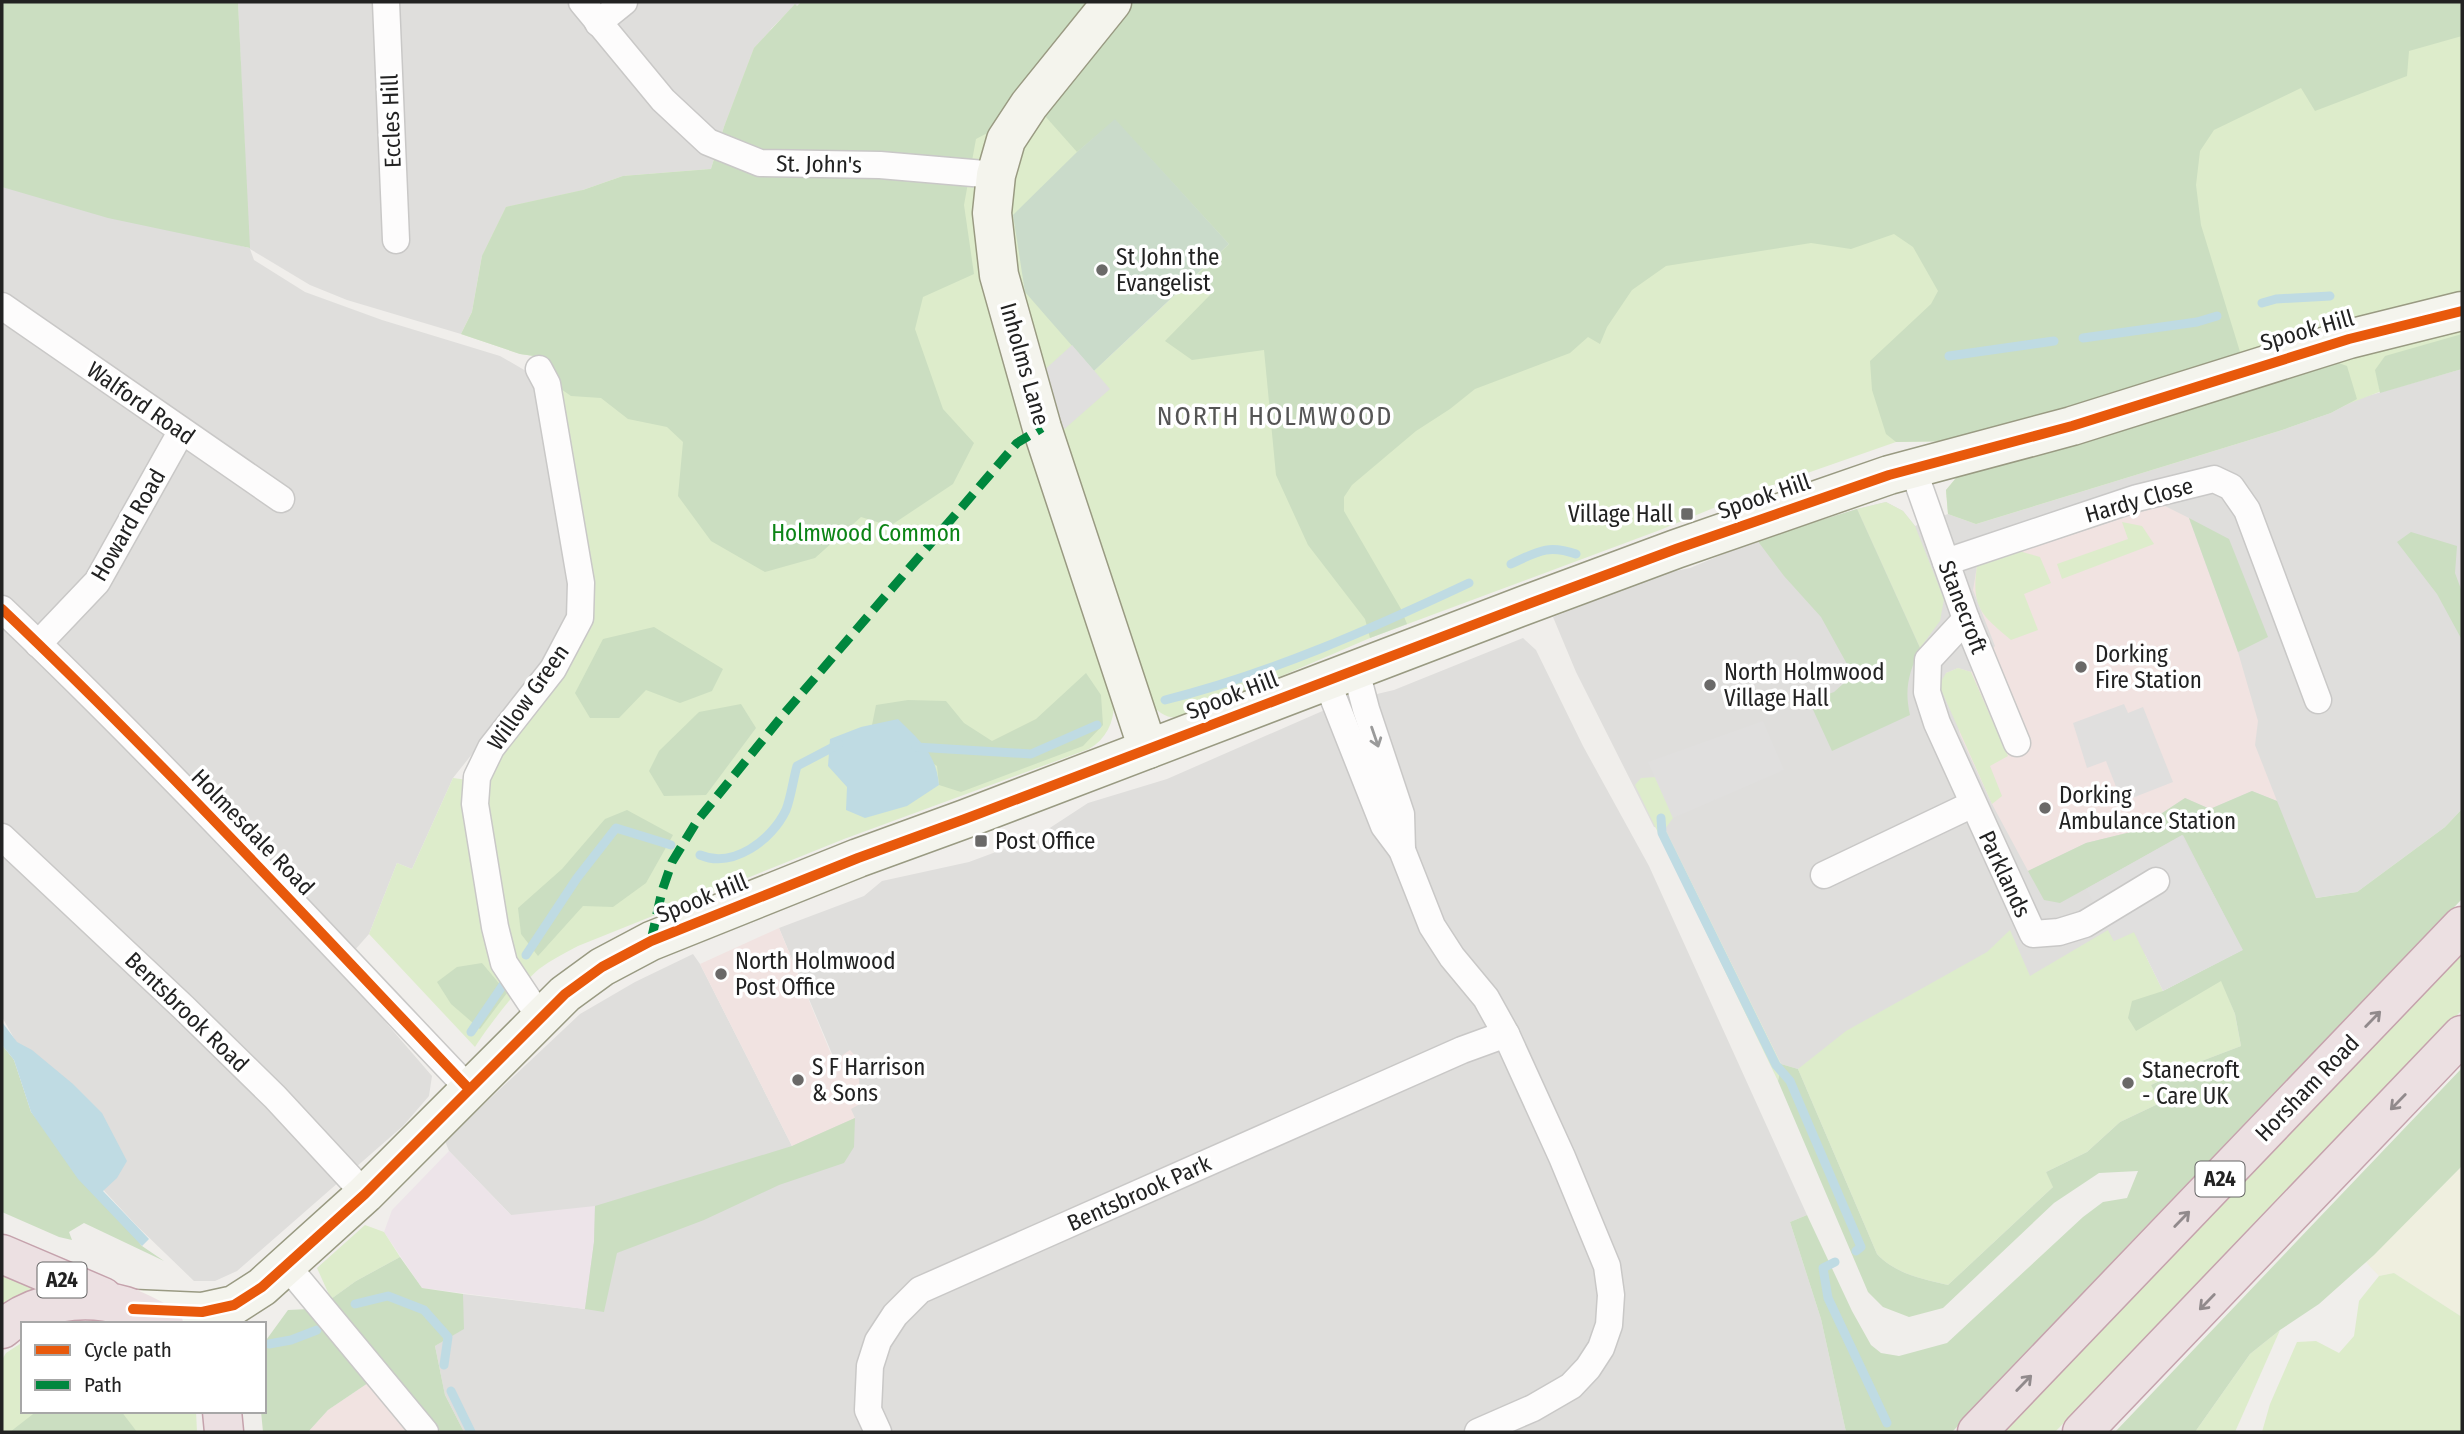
<svg xmlns="http://www.w3.org/2000/svg" width="2464" height="1434" font-family="'Fira Sans Condensed',sans-serif">
  <style>
    .residential { fill: #dfdedc }
    .commercial { fill: #f1e3e1 }
    .industrial { fill: #ede4e9 }
    .farmland { fill: #efefdf }
    .grass { fill: #ddeccb; fill-rule: evenodd }
    .forest { fill: #cbdec1 }
    .cemetery { fill: #cadbca }
    .parking { fill: #e0dfde }
    .water { fill: #bfdbe3 }
    .lines { fill: none; stroke-linecap: round; stroke-linejoin: round }
    .stream { stroke: #bfdbe3; stroke-width: 9 }
    .street-casing { stroke: #c9c8c7; stroke-width: 29 }
    .secondary-casing { stroke: #999a82; stroke-width: 41 }
    .highway-casing { stroke: #c5a2ac; stroke-width: 41 }
    .street { stroke: #fdfcfc; stroke-width: 26 }
    .secondary { stroke: #f4f4ed; stroke-width: 38 }
    .highway { stroke: #ece0e2; stroke-width: 38 }
    .quiet { stroke: #00873e; stroke-width: 9; stroke-dasharray: 18 9; stroke-linecap: butt }
    .cycleway-casing { stroke: #fff; stroke-width: 15 }
    .cycleway { stroke: #e8590c; stroke-width: 10 }
    .oneway { stroke: #9a9a9a }
    .oneway2 { stroke: #918a8c }
    .poi-dot { fill: #6a6968; stroke: #fff; stroke-width: 2.5 }
    .labels { text-anchor: middle; stroke-width: 7; stroke-linejoin: round; paint-order: stroke }
    .shield { fill: #fff; stroke: #646464; stroke-width: 2 }
    .shield-label { font-size: 21px; font-weight: bold; fill: #222 }
    .street-label { font-size: 23px; fill: #222; stroke: #fff }
    .poi-label { font-size: 23px; fill: #222; stroke: #fff; text-anchor: start }
    .park-label { font-size: 23px; fill: #0c8416; stroke: #fff }
    .quarter-label { font-size: 26px; letter-spacing: 2px; fill: #555; stroke: #fff }
  </style>
  <rect width="100%" height="100%" fill="#f0eeeb"/>
  <!-- residential -->
  <g class="residential">
    <path d="M238 2H801L796 6 795 5 771 29 724 127 711 169 623 176 583 190 482 256 472 312 461 334 347 300 310 285 250 249 254 260 305 292 382 320 500 356 526 371 533 381 569 561 571 607 546 661 453 778 412 869 397 863 369 934 339 968 432 1076 429 1096 403 1126 237 1271 215 1281H194L136 1225 95 1181 30 1073 15 1040 2 1017V183L249 248Z"/>
    <path d="M2462 369V809L2445 827 2357 892 2315 898 1798 1069 1781 1064 1665 829 1654 827 1576 672 1553 617 1666 573 1690 568 1757 540 1857 509 1886 502 1903 511 1915 526 1948 514 1976 524 2282 430 2331 413 2357 399Z"/>
    <path d="M1523 638 1536 650 1583 746 1649 866 1807 1215 1790 1222 1821 1319 1846 1432H464L445 1395 435 1346 463 1329V1294L585 1309 511 1215 449 1151 445 1141 580 1014 635 982 693 954 700 964 792 1146 851 1109 835 1061 779 928 864 896 882 881 969 862 1036 837 1088 803 1167 779 1343 702 1394 690Z"/>
  </g>
  <!-- commercial -->
  <g class="commercial">
    <path d="M2163 505 2189 518 2238 652 2258 721 2255 745 2277 801 2252 791 2210 809 2185 798 2135 831 2086 843 2028 871 1992 804 1960 735 1946 673 1958 668 1971 672 1995 646 1973 590 1977 566Z"/>
    <path d="M779 928 834 1061 850 1050 858 1059 860 1104 851 1109 855 1118 792 1146 700 964Z"/>
    <path d="M368 1383 408 1432H308L328 1410Z"/>
  </g>
  <!-- industrial -->
  <path class="industrial" d="M449 1151 511 1215 595 1206 594 1242 585 1309 422 1288 384 1232 392 1210Z"/>
  <!-- farmland -->
  <path class="farmland" d="M2462 1166V1317L2394 1273 2379 1276 2366 1262Z"/>
  <!-- grass -->
  <g class="grass">
    <path d="M801 2H2462V369C2403 378 2339 409 2282 430L1976 524 1948 514 1946 490 1956 478 1970 472 1961 441 1896 442 1750 493 1660 530 1370 638 1191 715C1168 721 1163 716 1147 701L1114 703C1114 723 1106 739 1089 749L844 839 578 946C565 953 551 960 539 969 520 985 489 1025 475 1047L369 934 397 863 412 869 453 778 490 783 501 755 563 675 592 626 593 584 545 365 534 356 520 354 461 334 472 312 482 256 506 207 583 190 623 176 711 169 724 127 754 48 795 4 797 6ZM1229 244 1094 371 1072 345Z"/>
    <path d="M1886 502 1903 511 1915 526 1944 599 1940 621 1920 648 1857 509Z"/>
    <path d="M2122 522 2142 526 2154 544 2062 579 2057 564 2128 539Z"/>
    <path d="M2019 551 2040 557 2051 583 2024 594 2038 630 2011 640C1981 615 1971 607 1977 566Z"/>
    <path d="M1958 668 1971 672 2008 756 1990 766 2002 796 1992 804 1939 685 1946 673Z"/>
    <path d="M1656 777 1673 818 1665 829 1781 1064 1778 1081 1635 785 1641 778Z"/>
    <path d="M2010 930 2030 976 2108 930 2114 941 2134 932 2163 991 2243 950 2222 981 2235 1014 2241 1046 2199 1062 2151 1085 2160 1103 2120 1122 2087 1152 2046 1172 2054 1186 1948 1285C1922 1279 1896 1274 1877 1254L1798 1069 1846 1031 1987 952Z"/>
    <path d="M2462 953V1010L2055 1432H2001Z"/>
    <path d="M365 1225 384 1232 400 1257 356 1281 331 1299 317 1268Z"/>
    <path d="M2394 1273 2462 1317V1432H2262L2270 1404 2297 1342 2316 1341 2339 1353 2354 1336 2359 1301 2379 1276Z"/>
    <path d="M2 1275 38 1287 2 1304Z"/>
    <path d="M2280 1330 2235 1432H2195L2250 1354Z"/>
    <path d="M23 1342V1411H196L197 1432H2V1360L6 1353Z"/>
  </g>
  <!-- forest -->
  <g class="forest">
    <path d="M2 2H238L250 248 108 218 2 187Z"/>
    <path d="M801 2H2462V36L2409 51 2407 76 2315 111 2301 88 2214 130 2200 151 2196 185 2201 225 2241 355 1961 441 1896 442 1886 434 1872 390 1870 361 1931 304 1938 291 1913 247 1894 234 1851 249 1811 243 1666 266 1632 290 1607 327 1600 344 1588 337 1570 353 1475 389 1450 409 1416 431 1352 485 1344 497V511L1401 609 1407 624 1370 638 1365 619 1308 545 1276 475 1264 350 1192 360 1165 341 1210 295 1194 278 1229 244 1115 120 1077 152 1037 107 976 139 964 205 974 274 923 297 915 329 943 409 974 443 953 484 890 526 861 517 815 558 765 572 711 541 678 496 683 442 667 427 628 419 601 398 571 396 561 389 545 365 534 356 520 354 461 334 472 312 482 256 506 207 583 190 623 176 711 169 724 127 754 48 795 4 797 6Z"/>
    <path d="M2462 334V369L2380 393 2375 370 2385 356Z"/>
    <path d="M2333 361 2347 366 2357 399 2331 413 2282 430 1976 524 1948 514 1946 490 1956 478Z"/>
    <path d="M1857 509 1920 648C1909 673 1904 688 1910 715L1832 751 1809 701 1834 692 1853 675 1821 617 1784 576 1757 540Z"/>
    <path d="M2189 518 2229 539 2268 637 2238 652Z"/>
    <path d="M2411 532 2457 546 2455 573 2462 592V640L2437 594 2397 542Z"/>
    <path d="M654 627 723 669 712 691 680 703 646 690 619 718H590L575 693 603 639Z"/>
    <path d="M1086 673 1101 695 1103 725 1083 746 961 792 939 785 937 766 872 725 876 705 908 700 946 701 964 723 992 741 1036 719Z"/>
    <path d="M741 704 756 728 706 795 664 796 649 771 659 751 699 712Z"/>
    <path d="M2252 791 2277 801 2316 898 2357 892 2445 827 2462 809V899L2129 1244 2021 1363 1952 1432H1846L1821 1319 1790 1222 1807 1215 1852 1311 1871 1345 1881 1353 1899 1356 1947 1343 2083 1217 2103 1202 2127 1198 2138 1171 2099 1173 2054 1203 1943 1308 1909 1317 1883 1307 1868 1292 1778 1081 1781 1064 1798 1069 1877 1254C1896 1274 1922 1279 1948 1285L2053 1187 2046 1172 2087 1152 2120 1122 2160 1103 2151 1085 2199 1062 2241 1046 2235 1014 2221 981 2136 1031 2128 1018 2132 1001 2163 991 2242 950 2183 835 2060 903 2044 900 2028 871 2086 843 2135 831 2185 798 2210 809Z"/>
    <path d="M627 810 673 835 646 883 613 907 583 906 538 956 521 934 518 908 562 869 605 819Z"/>
    <path d="M482 963 507 993 480 1029 451 1004 437 982 457 967Z"/>
    <path d="M2 1045 14 1060 31 1112 142 1246 164 1261 84 1223 69 1232 72 1240 59 1237 2 1212Z"/>
    <path d="M2462 1068V1166L2374 1255 2319 1304 2280 1330 2250 1354 2195 1432H2115Z"/>
    <path d="M855 1118 854 1147 844 1163 779 1185 704 1220 617 1253 604 1312 585 1309 594 1242 595 1206 792 1146Z"/>
    <path d="M400 1257 422 1288 463 1294 464 1329 435 1346 445 1395 464 1432H441L331 1299 356 1281Z"/>
    <path d="M309 1309 368 1383 328 1410 308 1432H263L261 1411H264V1343L288 1310Z"/>
    <path d="M37 1411H121L137 1432H10Z"/>
  </g>
  <!-- cemetery -->
  <path class="cemetery" d="M1115 119 1229 244 1094 371 1025 292 1013 215 1077 152Z"/>
  <!-- parking -->
  <g class="parking">
    <path d="M1072 345 1110 389 1061 432 1041 373Z"/>
    <path d="M2124 704 2128 713 2143 707 2173 782 2122 802 2106 761 2087 768 2073 723Z"/>
    <path d="M1763 721 1784 770 1673 818 1648 762Z"/>
    <path d="M2182 835 2243 950 2163 991 2134 932 2114 941 2086 889Z"/>
  </g>
  <!-- water -->
  <g class="water">
    <path d="M898 719C920 741 936 753 939 785L907 806 865 818 846 810 847 787 828 766 830 739 861 727Z"/>
    <path d="M2 1022 17 1042 32 1050 73 1084 102 1113 127 1161 117 1178 103 1191 149 1239 142 1246 78 1179 31 1112 14 1060 2 1045Z"/>
  </g>
  <g class="lines">
    <!-- stream -->
    <g class="stream">
      <path d="M2262 303 2276 299 2330 296"/>
      <path d="M2083 338 2197 322 2217 316"/>
      <path d="M1949 356 2054 341"/>
      <path d="M1511 564C1537 552 1547 544 1576 554"/>
      <path d="M1165 700C1270 674 1371 629 1469 583"/>
      <path d="M916 747 1031 754 1097 725"/>
      <path d="M1661 818 1662 833 1776 1065 1790 1081 1861 1247 1856 1251"/>
      <path d="M700 855C733 869 772 840 786 810 791 797 793 780 797 766L839 744"/>
      <path d="M526 955 577 878 616 828 671 845"/>
      <path d="M471 1032 503 985"/>
      <path d="M1835 1262 1823 1268 1828 1298 1887 1423"/>
      <path d="M355 1304 388 1296 424 1310 448 1337 444 1365"/>
      <path d="M269 1344 291 1340 317 1330"/>
      <path d="M451 1391 471 1432"/>
    </g>
    <!-- street casing -->
    <g class="street-casing">
      <g id="street">
        <path d="M386 2 396 240"/>
        <path d="M582 2 663 100 708 142 760 163 880 165 996 175"/>
        <path d="M598 23 624 2"/>
        <path d="M2 306 281 499"/>
        <path d="M539 369 547 384 581 583 580 618 553 669 491 748 477 777 475 804 495 927 504 963 540 1017"/>
        <path d="M1913 469 1966 619 2017 743"/>
        <path d="M1946 562 2137 498 2214 479 2231 487 2247 510 2318 700"/>
        <path d="M2 609C164 763 315 927 469 1089"/>
        <path d="M1966 619 1928 660 1927 692 1937 723 2033 934 2059 932 2085 924 2156 881"/>
        <path d="M38 644 97 582 181 432"/>
        <path d="M1356 671 1366 709 1401 814 1402 850"/>
        <path d="M1327 682 1384 826 1402 850 1432 926 1452 957 1486 998 1506 1034 1562 1157 1607 1266 1611 1295 1609 1325 1601 1348 1588 1368 1571 1386 1533 1408 1478 1432"/>
        <path d="M2 837 183 1007 275 1097 365 1194"/>
        <path d="M1824 875 1973 804"/>
        <path d="M287 1266 425 1432"/>
        <path d="M878 1432 868 1410 870 1366 878 1341 895 1315 920 1290 1462 1050 1506 1034"/>
      </g>
    </g>
    <!-- secondary casing -->
    <g class="secondary-casing">
      <g id="secondary">
        <path d="M1112 2 1029 105 1006 140 996 175 992 213 999 275 1042 428 1148 749"/>
        <path d="M133 1309 202 1312 234 1305 262 1287 365 1194 565 994 602 967 651 941 858 858 965 819 1528 604 1676 549 1889 475 2072 426 2349 339 2462 311"/>
      </g>
    </g>
    <!-- highway casing -->
    <g class="highway-casing">
      <g id="highway">
        <path d="M2 1254 103 1297"/>
        <path d="M2 1329C35 1301 83 1294 125 1306 138 1310 151 1318 164 1324"/>
        <path d="M222 1411 224 1432"/>
        <path d="M1977 1432 2462 926"/>
        <path d="M2082 1432 2462 1035"/>
      </g>
    </g>
    <!-- street -->
    <use href="#street" class="street"/>
    <!-- secondary -->
    <use href="#secondary" class="secondary"/>
    <!-- highway -->
    <use href="#highway" class="highway"/>
    <!-- quiet -->
    <path class="quiet" d="M651 941 662 891 672 862 697 821 783 715 1017 443 1042 428"/>
    <!-- cycleway casing -->
    <g class="cycleway-casing">
      <g id="cycleway">
        <path d="M2 609C164 763 315 927 469 1089"/>
        <path d="M133 1309 202 1312 234 1305 262 1287 365 1194 565 994 602 967 651 941 858 858 965 819 1528 604 1676 549 1889 475 2072 426 2349 339 2462 311"/>
      </g>
    </g>
    <!-- cycleway -->
    <use href="#cycleway" class="cycleway"/>
  </g>
  <!-- one-way arrows -->
  <defs><path id="oneway-shaft" d="M-6 0H5M1.5-3L5.5 0L1.5 3" fill="none" stroke-width="1.6" stroke-linecap="round" stroke-linejoin="round" transform="scale(1.75)"/></defs>
  <use class="oneway" href="#oneway-shaft" transform="translate(1375 737) rotate(71)"/>
  <g class="oneway2">
    <use href="#oneway-shaft" transform="translate(2373 1019) rotate(-46)"/>
    <use href="#oneway-shaft" transform="translate(2398 1102) rotate(134)"/>
    <use href="#oneway-shaft" transform="translate(2182 1219) rotate(-46)"/>
    <use href="#oneway-shaft" transform="translate(2207 1302) rotate(134)"/>
    <use href="#oneway-shaft" transform="translate(2024 1383) rotate(-46)"/>
  </g>
  <!-- markers -->
  <g class="poi-dot">
    <circle cx="1102" cy="270" r="7"/>
    <rect x="1680" y="507" width="14" height="14" rx="3.5"/>
    <circle cx="2081" cy="667" r="7"/>
    <circle cx="1710" cy="685" r="7"/>
    <circle cx="2045" cy="808" r="7"/>
    <rect x="974" y="834" width="14" height="14" rx="3.5"/>
    <circle cx="721" cy="974" r="7"/>
    <circle cx="798" cy="1080" r="7"/>
    <circle cx="2128" cy="1083" r="7"/>
  </g>
  <g class="labels">
    <!-- shield labels -->
    <g class="shield">
      <rect x="2195.5" y="1161.5" width="49" height="35" rx="5"/>
      <rect x="37.5" y="1262.5" width="49" height="35" rx="5"/>
    </g>
    <g class="shield-label">
      <text x="2220" y="1186">A24</text>
      <text x="62" y="1287">A24</text>
    </g>
    <!-- street labels -->
    <g class="street-label">
      <text transform="translate(391 121) rotate(-92)" y="8">Eccles Hill</text>
      <text transform="translate(819 164) rotate(1)" y="8">St. John's</text>
      <text transform="translate(2307 330) rotate(-16)" y="8">Spook Hill</text>
      <text transform="translate(1025 364) rotate(74)" y="8">Inholms Lane</text>
      <text transform="translate(141 403) rotate(35)" y="8">Walford Road</text>
      <text transform="translate(1764 496) rotate(-19)" y="8">Spook Hill</text>
      <text transform="translate(2139 500) rotate(-16)" y="8">Hardy Close</text>
      <text transform="translate(128 525) rotate(-60)" y="8">Howard Road</text>
      <text transform="translate(1963 607) rotate(69)" y="8">Stanecroft</text>
      <text transform="translate(1232 695) rotate(-21)" y="8">Spook Hill</text>
      <text transform="translate(528 697) rotate(-55)" y="8">Willow Green</text>
      <text transform="translate(253 832) rotate(46)" y="8">Holmesdale Road</text>
      <text transform="translate(2005 874) rotate(65)" y="8">Parklands</text>
      <text transform="translate(702 898) rotate(-22)" y="8">Spook Hill</text>
      <text transform="translate(187 1012) rotate(44)" y="8">Bentsbrook Road</text>
      <text transform="translate(2307 1088) rotate(-46)" y="8">Horsham Road</text>
      <text transform="translate(1139 1193) rotate(-24)" y="8">Bentsbrook Park</text>
    </g>
    <!-- poi labels -->
    <g class="poi-label">
      <text x="1116" y="265">St John the<tspan x="1116" dy="26">Evangelist</tspan></text>
      <text x="1673" y="522" text-anchor="end">Village Hall</text>
      <text x="2095" y="662">Dorking<tspan x="2095" dy="26">Fire Station</tspan></text>
      <text x="1724" y="680">North Holmwood<tspan x="1724" dy="26">Village Hall</tspan></text>
      <text x="2059" y="803">Dorking<tspan x="2059" dy="26">Ambulance Station</tspan></text>
      <text x="995" y="849">Post Office</text>
      <text x="735" y="969">North Holmwood<tspan x="735" dy="26">Post Office</tspan></text>
      <text x="812" y="1075">S F Harrison<tspan x="812" dy="26">&amp; Sons</tspan></text>
      <text x="2142" y="1078">Stanecroft<tspan x="2142" dy="26">- Care UK</tspan></text>
    </g>
    <!-- park labels -->
    <g class="park-label">
      <text x="866" y="541">Holmwood Common</text>
    </g>
    <!-- quarter labels -->
    <g class="quarter-label">
      <text x="1275" y="425">NORTH HOLMWOOD</text>
    </g>
  </g>
  <!-- border -->
  <rect width="2464" height="1434" fill="none" stroke="#222222" stroke-width="7"/>
  <!-- legend -->
  <rect x="21" y="1322" width="245" height="91" fill="#ffffff" stroke="#a7a7a7" stroke-width="2"/>
  <rect x="35" y="1345" width="35" height="10" fill="#e8590c" stroke="#a7a7a7" stroke-width="2"/>
  <text x="84" y="1357" font-size="21" fill="#222222">Cycle path</text>
  <rect x="35" y="1380" width="35" height="10" fill="#00873e" stroke="#a7a7a7" stroke-width="2"/>
  <text x="84" y="1392" font-size="21" fill="#222222">Path</text>
</svg>
